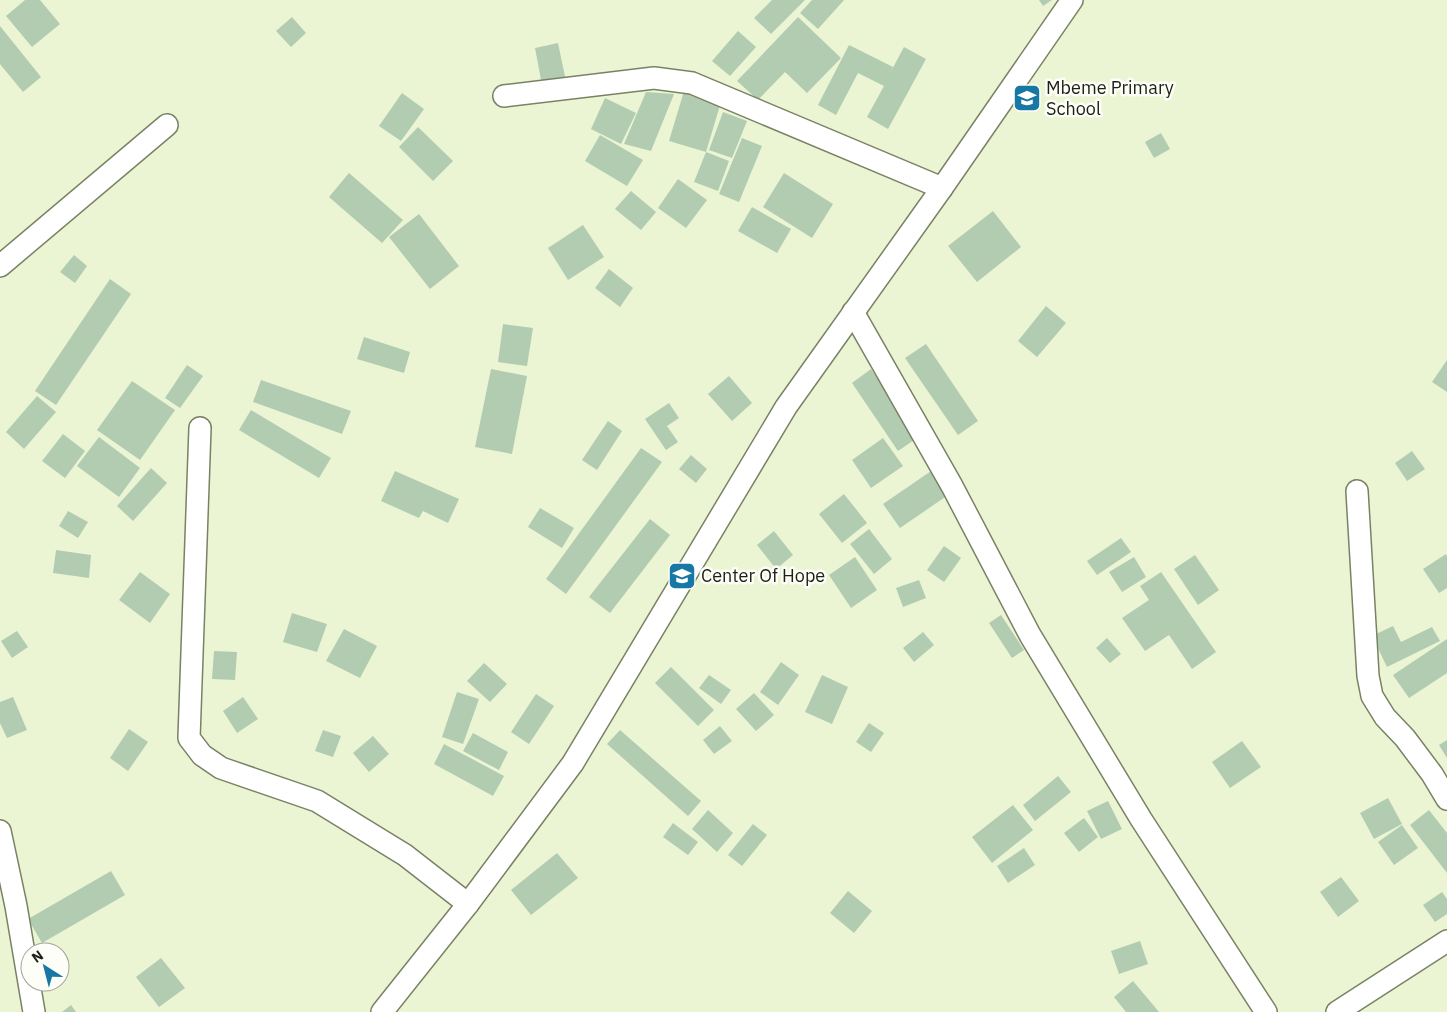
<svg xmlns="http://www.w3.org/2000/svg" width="1447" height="1012" font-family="'IBM Plex Sans',sans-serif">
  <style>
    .building { fill: #b2ccb1 }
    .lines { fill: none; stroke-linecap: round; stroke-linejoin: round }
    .street-casing { stroke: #798264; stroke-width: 24 }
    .street { stroke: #fff; stroke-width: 21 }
    .labels { text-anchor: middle; stroke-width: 5; stroke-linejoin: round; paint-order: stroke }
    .poi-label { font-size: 18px; fill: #1c1f13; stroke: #fcfef7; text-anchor: start }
  </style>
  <rect width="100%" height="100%" fill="#ebf5d4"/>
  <!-- building -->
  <g class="building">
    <path d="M25 0H40L60 24 32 47 6 16Z"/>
    <path d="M772 0H805L771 34 754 18Z"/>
    <path d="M812 0H844L818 29 800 13Z"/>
    <path d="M1039 0H1052L1043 6Z"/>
    <path d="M292 17 306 33 291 47 276 31Z"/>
    <path d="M798 17 841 58 807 93 785 72 758 100 737 81Z"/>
    <path d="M0 26 41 77 23 92 0 64Z"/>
    <path d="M738 31 756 47 730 76 712 61Z"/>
    <path d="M558 43 567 86 543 90 535 48Z"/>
    <path d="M849 45 893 67 889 75 904 47 926 59 888 129 867 117 884 86 858 73 836 115 818 105Z"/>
    <path d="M684 91 721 102 706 152 669 141Z"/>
    <path d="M646 92 674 94 651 151 624 144Z"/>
    <path d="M402 93 424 109 401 141 379 126Z"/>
    <path d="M605 98 636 113 621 144 591 129Z"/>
    <path d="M723 112 747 121 732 158 709 150Z"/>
    <path d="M418 127 453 161 433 181 399 147Z"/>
    <path d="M1161 133 1170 149 1154 158 1145 142Z"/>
    <path d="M600 135 643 160 627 186 585 161Z"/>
    <path d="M742 138 762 146 739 202 719 194Z"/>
    <path d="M706 152 729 161 718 191 694 182Z"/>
    <path d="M349 173 403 220 382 243 329 197Z"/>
    <path d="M784 173 833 204 812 238 763 207Z"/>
    <path d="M678 179 707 200 686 228 658 208Z"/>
    <path d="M631 191 656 212 641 230 615 209Z"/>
    <path d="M752 207 791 229 777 253 738 231Z"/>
    <path d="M993 211 1021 247 977 282 948 246Z"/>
    <path d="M419 214 459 266 430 289 389 237Z"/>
    <path d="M583 225 604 257 568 280 548 248Z"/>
    <path d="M74 255 87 266 75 283 60 272Z"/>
    <path d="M609 269 633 288 620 307 595 288Z"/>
    <path d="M110 279 131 294 56 405 35 391Z"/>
    <path d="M1046 306 1066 323 1037 357 1018 341Z"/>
    <path d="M503 324 533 328 527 366 498 362Z"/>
    <path d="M364 337 410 352 404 373 357 359Z"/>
    <path d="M926 344 978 421 958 435 905 358Z"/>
    <path d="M1447 360V392L1432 382Z"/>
    <path d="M187 365 203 376 180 408 165 398Z"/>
    <path d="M491 369 527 376 512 454 475 447Z"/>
    <path d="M871 369 917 438 898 451 852 383Z"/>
    <path d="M729 376 752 403 732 421 708 394Z"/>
    <path d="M261 380 351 411 342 434 253 402Z"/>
    <path d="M132 381 175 410 140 460 97 430Z"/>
    <path d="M37 396 56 412 24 449 6 432Z"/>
    <path d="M669 403 679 418 667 426 678 442 666 450 645 419Z"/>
    <path d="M251 410 331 458 319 478 239 430Z"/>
    <path d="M608 421 622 431 597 470 582 460Z"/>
    <path d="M63 434 85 451 65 478 42 461Z"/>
    <path d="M99 437 140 468 119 497 77 466Z"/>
    <path d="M883 438 903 466 871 488 852 460Z"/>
    <path d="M641 448 662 462 566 594 546 579Z"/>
    <path d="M1412 451 1425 469 1407 481 1395 463Z"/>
    <path d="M691 455 707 469 696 483 679 469Z"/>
    <path d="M151 468 167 483 133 521 117 506Z"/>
    <path d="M934 469 951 493 900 528 883 504Z"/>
    <path d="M395 471 459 499 448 523 423 511 419 518 381 501Z"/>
    <path d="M844 494 867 523 842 543 819 514Z"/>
    <path d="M540 508 574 528 562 548 528 527Z"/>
    <path d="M68 511 88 522 78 538 59 526Z"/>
    <path d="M650 519 670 535 610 613 589 597Z"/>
    <path d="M869 529 892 559 874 574 850 544Z"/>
    <path d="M774 531 793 555 776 569 757 545Z"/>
    <path d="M1121 538 1131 552 1097 575 1087 561Z"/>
    <path d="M944 546 961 558 944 582 927 570Z"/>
    <path d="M56 550 91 555 89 578 53 573Z"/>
    <path d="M1446 554 1447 556V588L1439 593 1423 569Z"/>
    <path d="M1195 555 1219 590 1198 605 1174 569Z"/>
    <path d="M855 557 877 590 851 608 829 575Z"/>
    <path d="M1134 557 1146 577 1122 592 1109 572Z"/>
    <path d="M140 572 170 594 150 623 119 600Z"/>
    <path d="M1161 572 1216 652 1192 669 1169 635 1145 651 1122 618 1149 600 1140 586Z"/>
    <path d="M919 580 926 598 903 607 896 588Z"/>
    <path d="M292 613 327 624 317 652 283 642Z"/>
    <path d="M1001 615 1024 650 1012 658 989 623Z"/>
    <path d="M1393 626 1401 642 1432 627 1440 641 1387 667 1372 636Z"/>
    <path d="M344 629 377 646 360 678 326 661Z"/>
    <path d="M17 631 28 647 12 658 1 641Z"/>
    <path d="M923 632 934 645 914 662 903 648Z"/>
    <path d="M1107 638 1121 654 1110 663 1096 648Z"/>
    <path d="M1447 639V673L1409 698 1393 675Z"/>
    <path d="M214 651 237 652 235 680 212 679Z"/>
    <path d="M781 662 799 675 778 705 760 692Z"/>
    <path d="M484 663 507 684 490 702 467 681Z"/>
    <path d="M671 667 714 710 698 726 655 683Z"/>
    <path d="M709 675 731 690 721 704 699 688Z"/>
    <path d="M822 675 848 687 832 724 805 712Z"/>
    <path d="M457 692 479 699 463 744 442 737Z"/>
    <path d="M754 693 774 715 756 731 736 709Z"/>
    <path d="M536 694 554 706 529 744 511 732Z"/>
    <path d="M13 697 27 730 7 738 0 723V702Z"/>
    <path d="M243 697 258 719 237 733 223 711Z"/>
    <path d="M869 723 884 733 871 752 856 742Z"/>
    <path d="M720 726 732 741 714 754 703 740Z"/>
    <path d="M129 729 148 742 128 771 110 758Z"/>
    <path d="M323 730 341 736 333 757 315 751Z"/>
    <path d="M620 730 701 801 688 816 607 744Z"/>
    <path d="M473 733 508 752 499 770 463 751Z"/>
    <path d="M373 736 389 754 369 772 353 753Z"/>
    <path d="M1447 740V758L1439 745Z"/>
    <path d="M1242 741 1261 767 1230 788 1212 762Z"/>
    <path d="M444 744 504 776 493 796 434 764Z"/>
    <path d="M1058 776 1071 792 1035 821 1023 805Z"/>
    <path d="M1388 798 1402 824 1374 839 1360 813Z"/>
    <path d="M1108 801 1122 829 1101 839 1087 811Z"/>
    <path d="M1013 805 1033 830 992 863 972 837Z"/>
    <path d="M708 810 733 833 717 852 692 829Z"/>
    <path d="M1429 810 1447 833V873L1410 825Z"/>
    <path d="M1084 818 1098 837 1079 852 1064 833Z"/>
    <path d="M673 823 698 842 688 855 663 837Z"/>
    <path d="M753 824 767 835 742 866 728 855Z"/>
    <path d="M1402 825 1418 848 1394 865 1378 842Z"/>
    <path d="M1024 848 1035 865 1008 883 997 866Z"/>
    <path d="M557 853 578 878 531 915 511 890Z"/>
    <path d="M111 871 125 895 42 943 28 919Z"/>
    <path d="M1341 877 1359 901 1338 917 1320 892Z"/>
    <path d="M848 891 872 911 854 933 830 913Z"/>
    <path d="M1442 892 1447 899V914L1435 922 1423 905Z"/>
    <path d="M1140 941 1148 964 1119 974 1111 951Z"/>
    <path d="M161 958 185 988 159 1007 136 977Z"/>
    <path d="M1133 981 1159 1012H1126L1114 997Z"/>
    <path d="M71 1005 76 1012H62Z"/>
  </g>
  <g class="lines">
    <!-- street casing -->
    <g class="street-casing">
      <g id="street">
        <path d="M504 96 654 78 692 83 942 188"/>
        <path d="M0 266 167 125"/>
        <path d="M853 312 952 486 1030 635 1141 819 1266 1012"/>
        <path d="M200 428 189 738 202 755 221 768 317 801 405 855 468 904"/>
        <path d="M1357 491 1368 676 1372 696 1385 717 1405 738 1432 774 1447 799"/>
        <path d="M0 831 16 906 34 1012"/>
        <path d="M382 1012 468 904 573 763 786 407 942 188 1072 0"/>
        <path d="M1337 1012 1447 941"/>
      </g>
    </g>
    <!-- street -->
    <use href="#street" class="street"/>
  </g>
  <!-- icons -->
  <defs>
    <g id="school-square" transform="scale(1.4375)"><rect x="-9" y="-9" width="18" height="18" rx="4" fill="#1878a5" stroke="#fcfef7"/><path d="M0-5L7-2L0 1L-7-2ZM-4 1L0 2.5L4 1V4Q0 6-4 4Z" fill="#fff"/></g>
  </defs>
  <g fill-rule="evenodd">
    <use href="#school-square" x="1027" y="98"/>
    <use href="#school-square" x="682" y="576"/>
  </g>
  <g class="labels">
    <!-- poi labels -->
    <g class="poi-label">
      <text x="1046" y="94">Mbeme Primary<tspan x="1046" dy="21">School</tspan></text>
      <text x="701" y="582">Center Of Hope</text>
    </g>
  </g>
  <!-- north arrow -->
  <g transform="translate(45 967) rotate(324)"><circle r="24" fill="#fcfef7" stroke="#a2a59c"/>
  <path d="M0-4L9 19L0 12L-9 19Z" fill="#1878a5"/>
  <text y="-8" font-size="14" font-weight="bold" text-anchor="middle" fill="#1c1f13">N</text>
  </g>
</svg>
